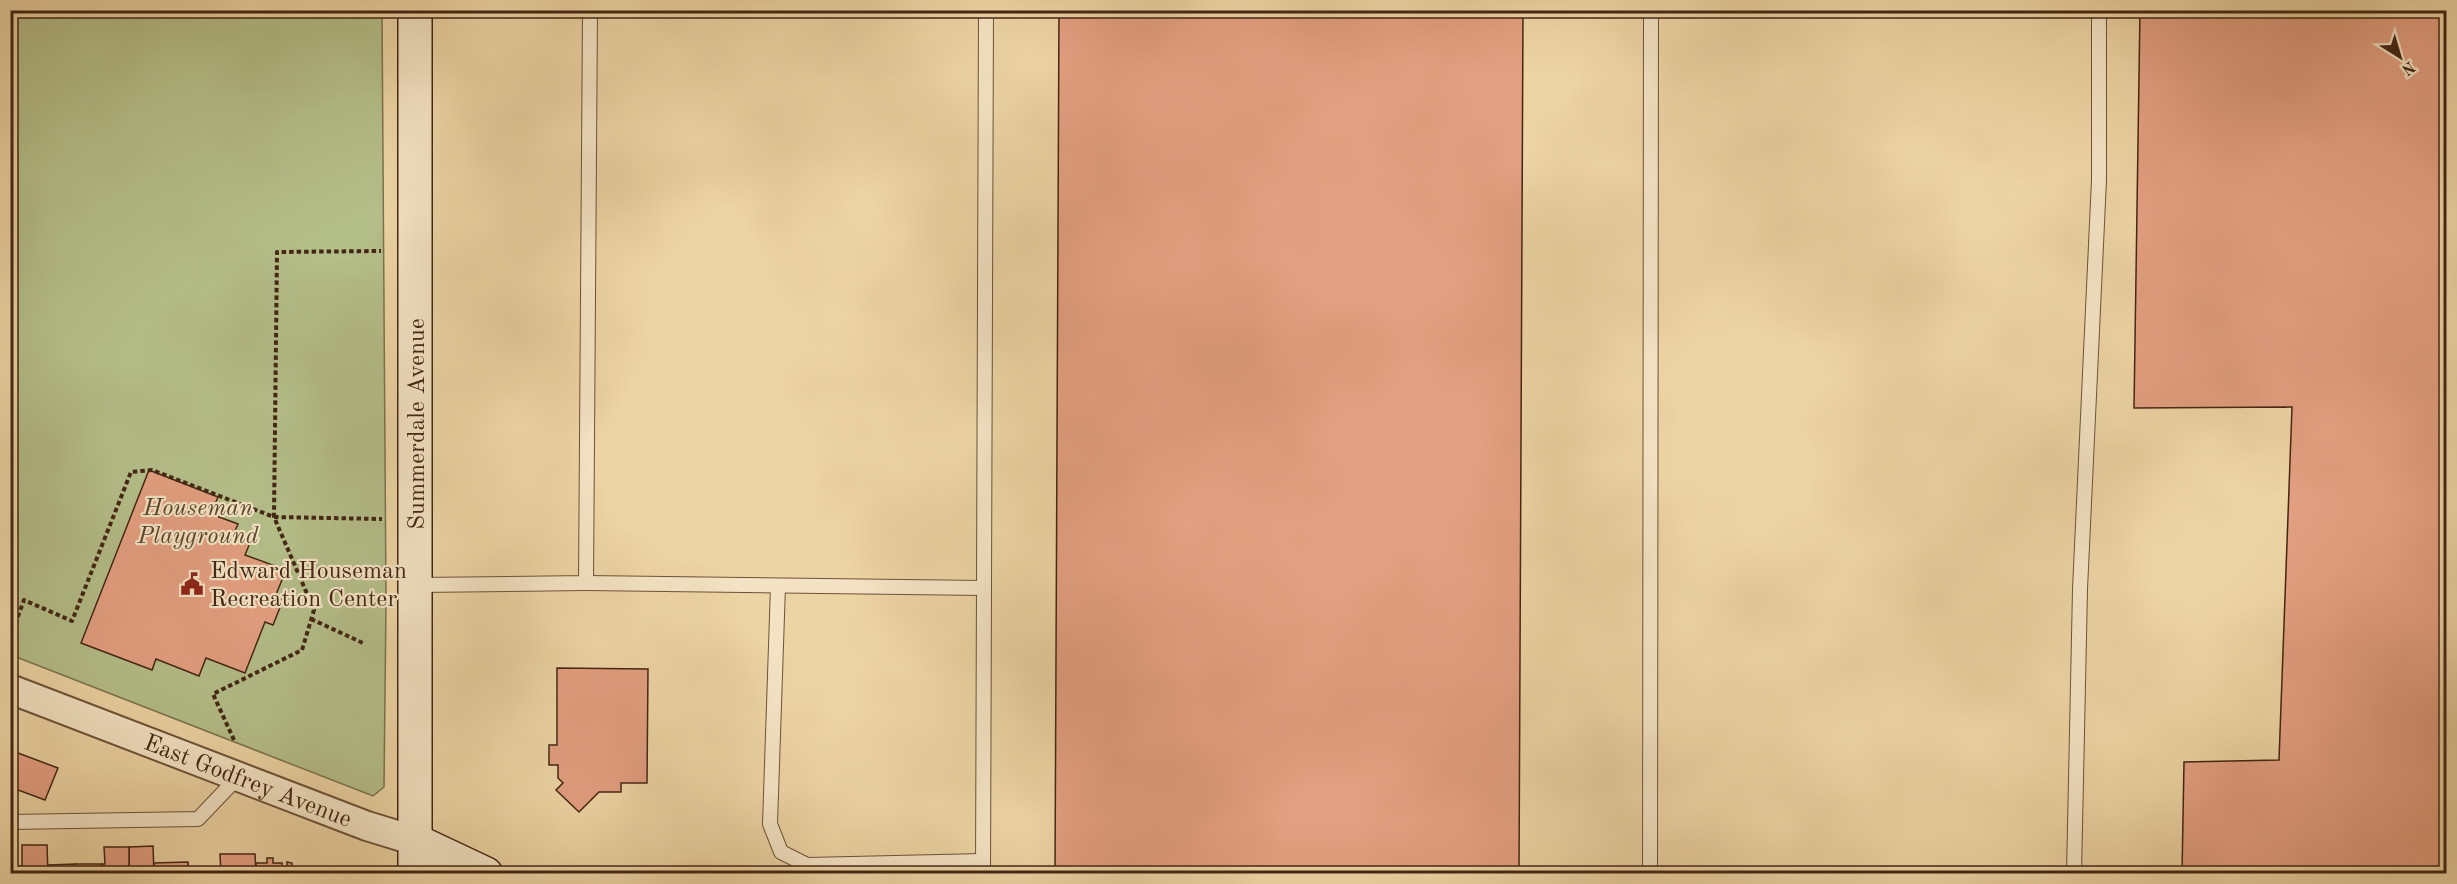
<svg xmlns="http://www.w3.org/2000/svg" width="2457" height="884" font-family="'Old Standard TT',serif">
  <style>
    .green { fill: #b4be89; stroke: #7c724e; stroke-width: 1.5 }
    .building { fill: #e39f81; stroke: #432614; stroke-width: 1.5 }
    .lines { fill: none; stroke-linecap: round; stroke-linejoin: round }
    .lane-casing { stroke: #6e5238; stroke-width: 16 }
    .street-casing { stroke: #6e5238; stroke-width: 32 }
    .secondary-casing { stroke: #432614; stroke-width: 36 }
    .path { stroke: #432614; stroke-width: 4; stroke-dasharray: 4.5 3; stroke-linecap: butt }
    .lane { stroke: #f3e3c4; stroke-width: 14 }
    .street { stroke: #f3e3c4; stroke-width: 28 }
    .secondary { stroke: #f3e3c4; stroke-width: 33 }
    .labels { text-anchor: middle; stroke-width: 4.5; stroke-linejoin: round; paint-order: stroke }
    .street-label { font-size: 24px; fill: #432614; stroke: #f3e3c4 }
    .park-label { font-size: 24px; font-style: italic; fill: #5a442b; stroke: #f3e3c4 }
    .poi-label { font-size: 24px; fill: #432614; stroke: #f3e3c4; text-anchor: start }
  </style>
  <rect width="100%" height="100%" fill="#edd4a4"/>
  <filter id="stains"><feTurbulence type="fractalNoise" baseFrequency=".00333" numOctaves="4"/><feColorMatrix values="0 0 0 0 .2 0 0 0 0 .09 0 0 0 0 .02 0 0 0 .5 -.17"/></filter>
  <radialGradient id="worn" r=".72"><stop offset=".6" stop-color="#630" stop-opacity="0"/><stop offset="1" stop-color="#630" stop-opacity=".3"/></radialGradient>
  <!-- green -->
  <path class="green" d="M10 11H382L386 601 384 787 373 796 11 655Z"/>
  <!-- building -->
  <g class="building">
    <path d="M1059 10H1523L1519 874H1055Z"/>
    <path d="M2140 10H2446V874H2182L2184 762 2279 760 2292 407 2134 408Z"/>
    <path d="M149 470 218 497 211 514 238 524 235 531 252 538 245 555 286 570 275 597 283 600 273 625 265 622 245 673 206 658 199 676 156 659 152 670 81 643Z"/>
    <path d="M557 668 648 669 647 783H621V792H599L579 812 556 790 563 783 558 778V765H549V745H557Z"/>
    <path d="M10 750 58 768 45 800 10 787Z"/>
    <path d="M22 845H47L48 874H22Z"/>
    <path d="M153 846 154 874H129V847Z"/>
    <path d="M104 847H129V874H102V864H105Z"/>
    <path d="M220 854H255L256 874H221Z"/>
    <path d="M267 858H273V863H282V874H256V863H267Z"/>
    <path d="M188 862 189 874H154V863Z"/>
    <path d="M287 862 292 863V867H309V874H282V867L287 866Z"/>
    <path d="M75 864H102V874H76Z"/>
    <path d="M75 864 76 874H48V865Z"/>
    <rect x="10" y="866" width="12" height="8"/>
  </g>
  <g class="lines">
    <!-- lane casing -->
    <g class="lane-casing">
      <g id="lane">
        <path d="M586 583 984 588"/>
        <path d="M416 585 586 583 590 10"/>
        <path d="M778 586 770 824 781 852 807 865 983 861"/>
        <path d="M10 822 198 819 238 777"/>
        <path d="M983 874 986 10"/>
        <path d="M1650 874 1651 10"/>
        <path d="M2074 874 2080 589 2099 180V10"/>
      </g>
    </g>
    <!-- street casing -->
    <g class="street-casing">
      <g id="street">
        <path id="s1" d="M10 689 367 826 416 841"/>
      </g>
    </g>
    <!-- secondary casing -->
    <g class="secondary-casing">
      <g id="secondary">
        <path d="M416 841 486 874"/>
        <path d="M415 874V10"/>
      </g>
    </g>
    <!-- path -->
    <g class="path">
      <path d="M311 619 365 644"/>
      <path d="M10 638 24 600 72 621 131 472 152 470 274 517 382 519"/>
      <path d="M234 740 213 694 302 650 314 610 274 517 277 252 381 251"/>
    </g>
    <!-- lane -->
    <use href="#lane" class="lane"/>
    <!-- street -->
    <use href="#street" class="street"/>
    <!-- secondary -->
    <use href="#secondary" class="secondary"/>
  </g>
  <!-- icons -->
  <defs>
    <g id="civic-bare" transform="scale(1.8)"><path d="M-.6-6.5H3V-4.5H.6V-3L4-1V1h2V6H-6V1h2V-1L-.6-3ZM-1.2 2.5V6h2.4V2.5Z" fill="#8f2418" stroke="#f3e3c4" stroke-width="2.5" paint-order="stroke"/></g>
  </defs>
  <g fill-rule="evenodd">
    <use href="#civic-bare" x="192" y="584"/>
  </g>
  <g class="labels">
    <!-- street labels -->
    <g class="street-label">
      <text transform="translate(416 424) rotate(-90)" y="8">Summerdale Avenue</text>
      <text dy="8" stroke="none"><textPath href="#s1" startOffset="255">East Godfrey Avenue</textPath></text>
    </g>
    <!-- park labels -->
    <g class="park-label">
      <text x="198" y="515">Houseman<tspan x="198" dy="28">Playground</tspan></text>
    </g>
    <!-- poi labels -->
    <g class="poi-label">
      <text x="210" y="578">Edward Houseman<tspan x="210" dy="28">Recreation Center</tspan></text>
    </g>
  </g>
  <!-- margin -->
  <rect width="2457" height="884" fill="none" stroke="#edd4a4" stroke-width="36"/>
  <rect x="12" y="12" width="2433" height="860" fill="none" stroke="#432614" stroke-width="3"/>
  <rect x="18" y="18" width="2421" height="848" fill="none" stroke="#432614" stroke-width="1.5"/>
  <!-- north arrow -->
  <g transform="translate(2400 57) rotate(143)" stroke="#f3e3c4" stroke-width="4.5" paint-order="stroke">
  <path d="M0-4.5L10 22L0 15L-10 22Z" fill="#432614"/>
  <text y="-9" font-size="16" font-weight="bold" text-anchor="middle" fill="#432614">N</text>
  </g>
  <rect width="100%" height="100%" filter="url(#stains)"/>
  <rect width="100%" height="100%" fill="url(#worn)"/>
</svg>
